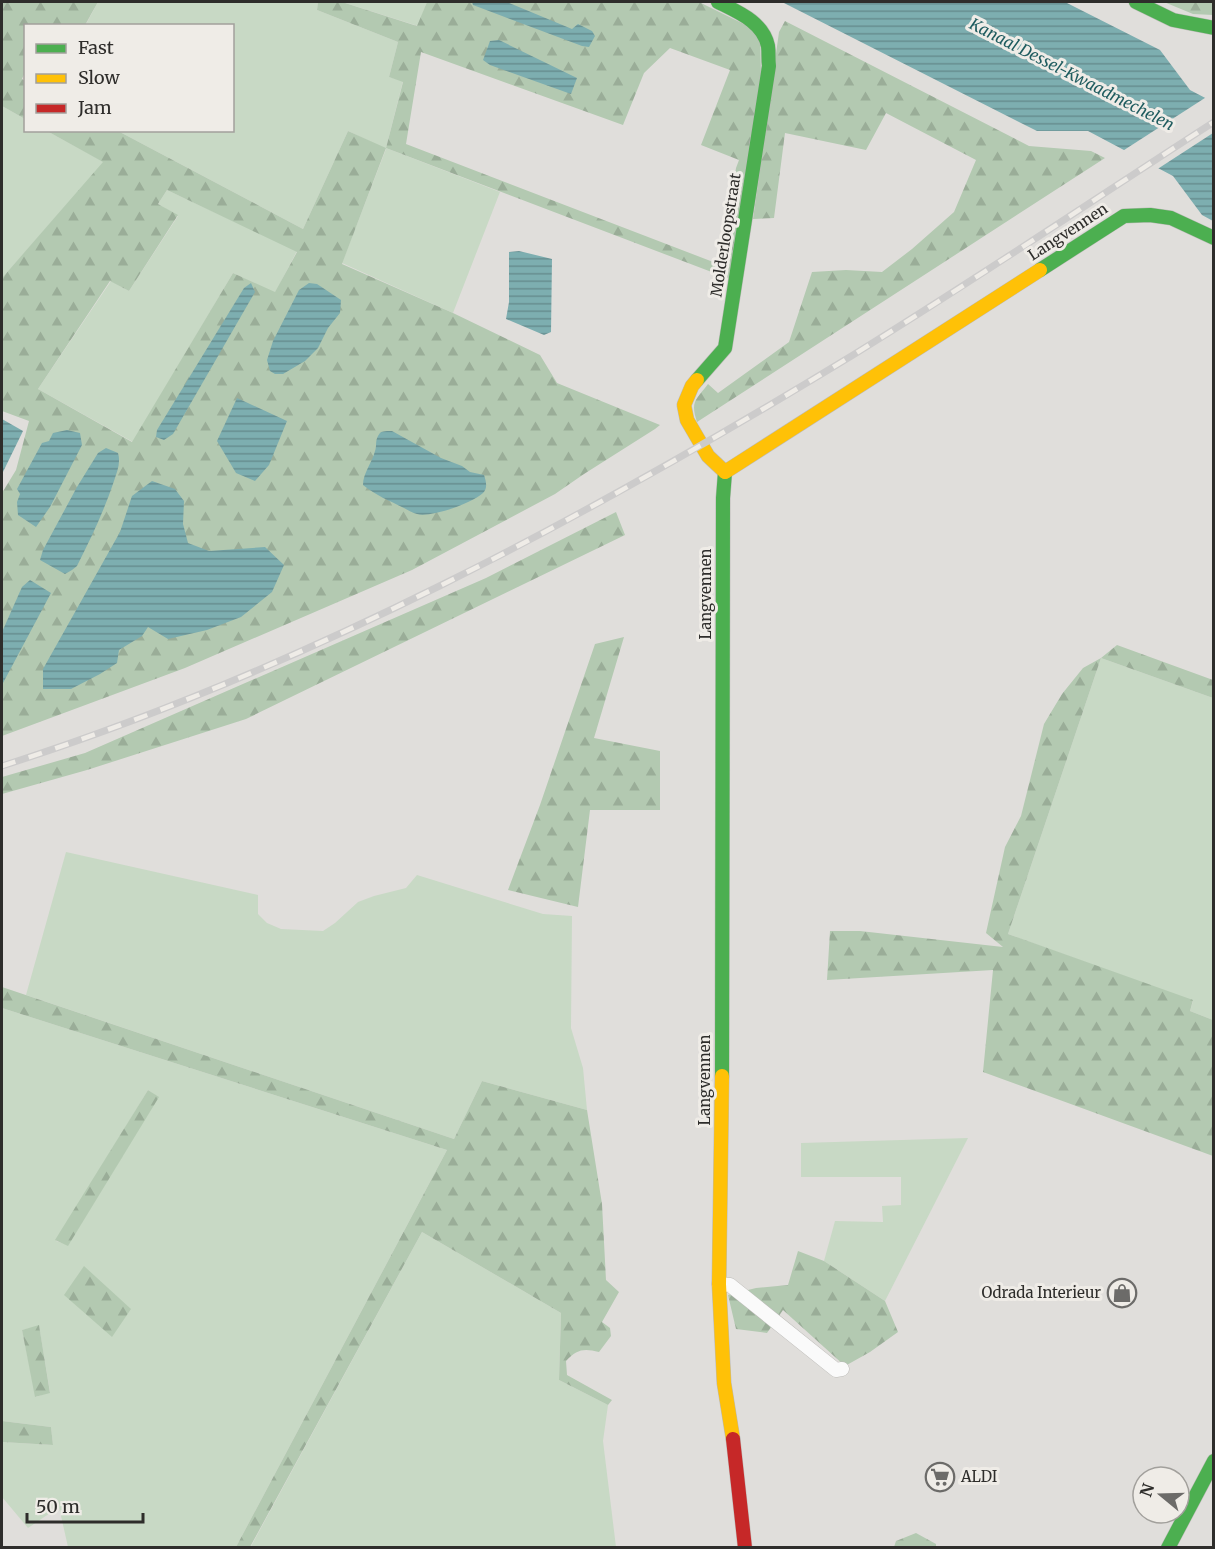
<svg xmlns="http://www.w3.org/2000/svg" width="1215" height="1549" font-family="Merriweather,serif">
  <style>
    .grass { fill: #c8d9c5; fill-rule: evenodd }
    .forest { fill: url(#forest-firs); fill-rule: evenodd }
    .water { fill: url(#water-rules) }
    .pier { fill: #e0dedb }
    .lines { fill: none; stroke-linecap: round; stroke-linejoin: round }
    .street-casing { stroke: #bcbbb8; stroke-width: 15 }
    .fast-casing { stroke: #bcbbb8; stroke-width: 15 }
    .slow-casing { stroke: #bcbbb8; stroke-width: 15 }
    .jam-casing { stroke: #bcbbb8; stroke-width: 15 }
    .street { stroke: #fafafa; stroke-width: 14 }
    .fast { stroke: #4caf50; stroke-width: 14 }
    .slow { stroke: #ffc107; stroke-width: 14 }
    .jam { stroke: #c62828; stroke-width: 14 }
    .rail-casing { stroke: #cccbcb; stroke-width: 7 }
    .rail { stroke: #efece7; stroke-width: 4.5; stroke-dasharray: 14; stroke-linecap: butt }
    .labels { text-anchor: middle; stroke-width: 6; stroke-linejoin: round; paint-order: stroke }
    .street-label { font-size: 15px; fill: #2e2d2b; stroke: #efece7 }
    .poi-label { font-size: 15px; fill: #2e2d2b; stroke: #efece7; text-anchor: end }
    .water-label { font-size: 16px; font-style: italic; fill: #1f5c5f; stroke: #efece7 }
  </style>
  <defs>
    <pattern id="forest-firs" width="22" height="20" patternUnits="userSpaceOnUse" patternTransform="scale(1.5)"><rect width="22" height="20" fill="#b3c9b1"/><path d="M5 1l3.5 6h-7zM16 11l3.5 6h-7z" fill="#9aad98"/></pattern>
    <pattern id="water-rules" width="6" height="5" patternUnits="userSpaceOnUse" patternTransform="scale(1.5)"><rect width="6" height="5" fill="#7daeb0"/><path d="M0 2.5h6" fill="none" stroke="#678e8f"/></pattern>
  </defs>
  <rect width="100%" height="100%" fill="#e0dedb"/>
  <!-- grass -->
  <g class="grass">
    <path d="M98 2H318L317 10 398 42 389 77 403 81 386 148 500 192 453 313 342 263 386 149 348 131 303 229 118 131 232 130V26H85Z"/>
    <path d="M342 2H427L418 26Z"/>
    <path d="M2 106 25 119 26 130 47 131 104 162 2 278Z"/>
    <path d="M167 190 297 251 275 293 233 273 133 442 38 389 111 281 129 291 178 216 158 204Z"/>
    <path d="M1101 658 1213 698V1020L1190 1011 1193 1001 1008 934Z"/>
    <path d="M66 852 258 895V914L267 923 281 929 323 931 335 923 358 902 374 896 406 888 417 875 543 914 572 916 571 1028 583 1068 587 1110 482 1081 454 1139 26 995Z"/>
    <path d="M2 1008 447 1150 236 1547H68L59 1507 28 1528 2 1497V1442L53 1445 51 1427 2 1421ZM148 1090 158 1097 68 1245 56 1241ZM39 1326 50 1392 36 1397 22 1330Z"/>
    <path d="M968 1138 885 1301 824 1261 835 1221 883 1222 882 1206 901 1205V1177H801V1143Z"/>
    <path d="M422 1232 561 1313 559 1380 608 1405 603 1441 616 1547 250 1548Z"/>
  </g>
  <!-- forest -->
  <g class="forest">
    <path d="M2 2H98L85 25 26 26 25 72 22 79 25 81V119L2 106Z"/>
    <path d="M318 2H342L417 26 427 2H699L760 32 761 74 730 279 386 148 342 264 453 313 540 355 557 383 660 425 655 429 584 474 555 494 412 570 185 668 2 736V493L16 470 29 421 2 411V278L103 162 47 131H118L303 229 348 131 386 148 403 82 389 77 398 42 317 10ZM670 48 730 70 701 145 739 160 736 168 721 265 406 144 421 52 623 125 644 73ZM167 190 297 252 275 292 233 273 132 442 38 389 110 281 129 291 178 215 158 204Z"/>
    <path d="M1164 2H1213V15L1193 14Z"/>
    <path d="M785 21 1029 146 1091 151 1105 158 697 422C690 401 696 400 708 384L718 393 789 342 812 272 846 270 882 272 912 249 954 212 976 160 886 113 866 150 785 133 774 218 753 219 779 32Z"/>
    <path d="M616 512 625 535 246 719 87 770 2 794V777L85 753 486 578Z"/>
    <path d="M624 637 594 738 660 751V810H590L578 907 508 890 540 805 595 644Z"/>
    <path d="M1117 645 1213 680V698L1101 658 1008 934 1193 1000 1190 1011 1213 1020V1156L983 1072 993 970 827 980 830 931H860L1003 947 986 933 1005 847 1021 816 1044 724 1062 694 1083 668 1101 658Z"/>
    <path d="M2 987 454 1139 482 1081 587 1110 602 1204 606 1280 619 1292 602 1322 610 1328 611 1336 599 1352C584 1348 577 1349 566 1361L567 1375 612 1400 608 1405 559 1380 561 1313 422 1232 250 1547H236L447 1150 2 1008Z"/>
    <path d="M148 1090 159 1097 68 1246 55 1240Z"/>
    <path d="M798 1251 824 1261 885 1301 898 1332 870 1352 845 1366 783 1310 767 1333 736 1329 728 1295 756 1288 788 1285Z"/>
    <path d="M84 1266 131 1309 112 1337 64 1295Z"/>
    <path d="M39 1325 50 1393 35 1397 22 1330Z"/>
    <path d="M2 1421 51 1427 53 1445 2 1442Z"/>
    <path d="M916 1533 936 1544V1547H894L896 1541Z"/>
  </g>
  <!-- water -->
  <g class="water">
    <path d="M472 2H507L572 29 578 24 592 31 595 36 589 47 582 46 473 5Z"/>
    <path d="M782 2H1065L1160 50 1190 90 1213 102V221L1202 215 1173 176 1088 131H1037Z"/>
    <path d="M499 40 577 78 571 94 490 65 483 60 490 41Z"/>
    <path d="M519 251 552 259 551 332 544 335 506 319 509 302V252Z"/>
    <path d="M251 283 255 292 173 434 164 440 156 437 157 430 244 288Z"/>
    <path d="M309 283 317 284 341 300 340 313 328 328 318 348 305 361 283 374H275L270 371 267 360 273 341 299 290Z"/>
    <path d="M237 398 287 421 269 465 255 481 236 473 217 441Z"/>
    <path d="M2 419 23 431 2 474Z"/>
    <path d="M67 430 80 433 82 445 50 507 36 527 18 515 17 502 20 494 17 489 42 443 49 441 53 433Z"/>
    <path d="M387 431H392L441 458 462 466 470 472 484 475C486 481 488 488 483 493 473 503 430 518 417 514 413 513 408 510 404 508 390 501 375 495 363 485 363 473 372 463 375 451 377 446 375 441 378 436 381 431 381 432 387 431Z"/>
    <path d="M106 448 118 453C121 463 117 472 114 481 104 511 91 538 77 566L72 570 65 574 40 560 43 550 77 487 98 453Z"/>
    <path d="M152 481 175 489 184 501 183 524 188 543 209 551 265 547 284 565 272 592 241 617 207 630 168 639 148 627 142 636 119 650 117 663 100 674 71 689H43V669L120 532 132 496Z"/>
    <path d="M30 580 51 593 3 683 2 682V632L22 587Z"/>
  </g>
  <!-- pier -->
  <path class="pier" d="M1208 96 1214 98 1213 133 1156 170 1121 152Z"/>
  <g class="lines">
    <!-- street casing -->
    <g class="street-casing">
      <path id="street" d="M719 1284 730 1285 836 1370 842 1369"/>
    </g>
    <!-- fast casing -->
    <g class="fast-casing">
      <g id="fast">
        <path d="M1136 2 1173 20 1214 28"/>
        <path d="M1040 270 1124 216 1150 215 1171 218 1214 238"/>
        <path d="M697 380 725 348 769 66C768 59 769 53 768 46 763 22 738 12 718 2"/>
        <path d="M722 1076 723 498 725 472"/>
        <path d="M1168 1548 1214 1461"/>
      </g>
    </g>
    <!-- slow casing -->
    <g class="slow-casing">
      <g id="slow">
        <path d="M697 380 692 386 684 405 687 420 708 456 725 472"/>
        <path d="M725 472 1040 270"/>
        <path d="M722 1076 719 1284 724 1383 733 1439"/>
      </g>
    </g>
    <!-- jam casing -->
    <g class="jam-casing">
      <path id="jam" d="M733 1439 745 1548"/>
    </g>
    <!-- street -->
    <use href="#street" class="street"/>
    <!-- fast -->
    <use href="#fast" class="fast"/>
    <!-- slow -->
    <use href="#slow" class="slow"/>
    <!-- jam -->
    <use href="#jam" class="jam"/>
    <!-- rail casing -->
    <g class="rail-casing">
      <path id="rail" d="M2 766C303 670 584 519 853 355 975 280 1093 200 1214 122"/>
    </g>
    <!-- rail -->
    <use href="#rail" class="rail"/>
  </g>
  <!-- icons -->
  <defs>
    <g id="shop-ring" transform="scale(1.5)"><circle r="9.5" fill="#efece7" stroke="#6c6b69" stroke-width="1.5"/><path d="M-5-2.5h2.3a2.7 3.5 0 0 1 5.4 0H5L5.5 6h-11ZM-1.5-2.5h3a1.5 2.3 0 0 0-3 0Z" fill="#6c6b69"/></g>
    <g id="supermarket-ring" transform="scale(1.5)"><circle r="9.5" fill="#efece7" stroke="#6c6b69" stroke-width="1.5"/><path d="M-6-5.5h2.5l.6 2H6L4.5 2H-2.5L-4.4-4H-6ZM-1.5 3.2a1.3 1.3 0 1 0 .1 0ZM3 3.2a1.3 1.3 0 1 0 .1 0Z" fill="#6c6b69"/></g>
  </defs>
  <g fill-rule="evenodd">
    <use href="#shop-ring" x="1122" y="1293"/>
    <use href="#supermarket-ring" x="940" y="1477"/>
  </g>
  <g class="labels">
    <!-- street labels -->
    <g class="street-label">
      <text transform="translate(1068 232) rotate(-33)" y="5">Langvennen</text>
      <text transform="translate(726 235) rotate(-81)" y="5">Molderloopstraat</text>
      <text transform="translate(706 594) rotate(-90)" y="5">Langvennen</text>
      <text transform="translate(705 1080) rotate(-90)" y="5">Langvennen</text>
    </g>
    <!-- poi labels -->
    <g class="poi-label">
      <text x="1101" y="1298">Odrada Interieur</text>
      <text x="961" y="1482" text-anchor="start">ALDI</text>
    </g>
    <!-- water labels -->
    <g class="water-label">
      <text transform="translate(1072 74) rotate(27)" y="6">Kanaal Dessel-Kwaadmechelen</text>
    </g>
  </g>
  <!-- border -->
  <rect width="1215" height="1549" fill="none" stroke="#2e2d2b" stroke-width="6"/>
  <!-- legend -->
  <rect x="24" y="24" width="210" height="108" fill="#efece7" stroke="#a2a09c" stroke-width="1.5"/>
  <rect x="36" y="44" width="30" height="9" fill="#4caf50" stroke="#a2a09c" stroke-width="1.5"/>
  <text x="78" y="54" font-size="18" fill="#2e2d2b">Fast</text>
  <rect x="36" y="74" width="30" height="9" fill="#ffc107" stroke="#a2a09c" stroke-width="1.5"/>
  <text x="78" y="84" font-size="18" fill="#2e2d2b">Slow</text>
  <rect x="36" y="104" width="30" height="9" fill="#c62828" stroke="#a2a09c" stroke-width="1.5"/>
  <text x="78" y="114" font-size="18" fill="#2e2d2b">Jam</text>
  <!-- north arrow -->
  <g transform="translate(1161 1495) rotate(289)"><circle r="28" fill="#efece7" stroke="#a2a09c" stroke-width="1.5"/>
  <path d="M0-4.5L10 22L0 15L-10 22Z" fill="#6c6b69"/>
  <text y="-9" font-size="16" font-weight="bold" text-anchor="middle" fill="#2e2d2b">N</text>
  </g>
  <!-- scale -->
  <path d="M27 1513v9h116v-9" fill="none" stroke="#2e2d2b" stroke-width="3"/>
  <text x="36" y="1513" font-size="18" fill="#2e2d2b" stroke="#efece7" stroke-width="4.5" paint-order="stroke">50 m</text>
</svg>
